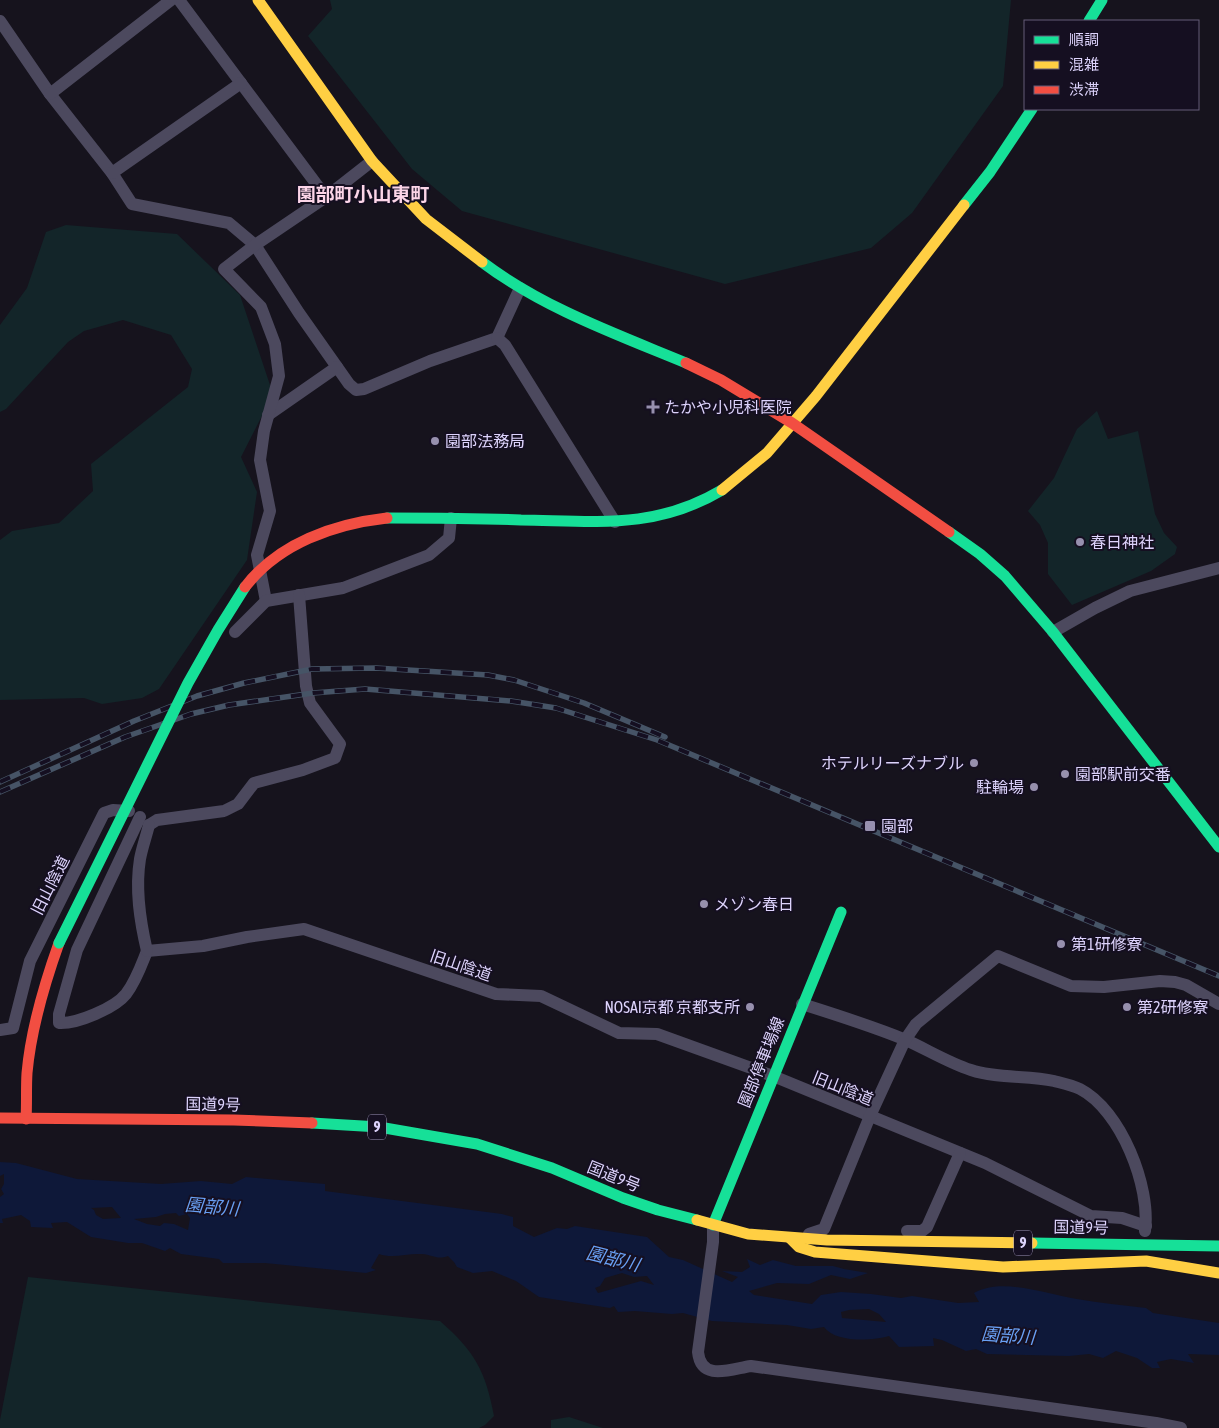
<svg xmlns="http://www.w3.org/2000/svg" width="1219" height="1428" font-family="'Asap Condensed','Noto Sans JP',sans-serif">
  <style>
    .green { fill: #132529 }
    .water { fill: #0e1839; fill-rule: evenodd }
    .lines { fill: none; stroke-linecap: round; stroke-linejoin: round }
    .street { stroke: #4c495e; stroke-width: 12 }
    .fast { stroke: #16e098; stroke-width: 11 }
    .slow { stroke: #ffcf43; stroke-width: 11 }
    .jam { stroke: #f24e42; stroke-width: 11 }
    .rail-casing { stroke: #465466; stroke-width: 5.5 }
    .rail { stroke: #150f21; stroke-width: 4; stroke-dasharray: 11; stroke-linecap: butt }
    .fast-bridge { stroke: #16e098; stroke-width: 11 }
    .jam-bridge { stroke: #f24e42; stroke-width: 11 }
    .poi-dot { fill: #9790ae; stroke: #150f21; stroke-width: 2 }
    .labels { text-anchor: middle; stroke-width: 4; stroke-linejoin: round; paint-order: stroke }
    .shield { fill: #150f21; stroke: #a198ba; stroke-width: 1 }
    .shield-label { font-size: 15px; font-weight: bold; fill: #ddd3fc }
    .poi-label { font-size: 16px; fill: #ddd3fc; stroke: #150f21; text-anchor: start }
    .street-label { font-size: 16px; fill: #ddd3fc; stroke: #150f21 }
    .water-label { font-size: 18px; font-style: italic; fill: #69a0f4; stroke: #150f21 }
    .quarter-label { font-size: 19px; font-weight: bold; fill: #fcd5e8; stroke: #150f21 }
  </style>
  <rect width="100%" height="100%" fill="#16131d"/>
  <!-- green -->
  <g class="green">
    <path d="M330 0H1011L1003 86 912 213 871 248 725 284 462 211 412 169 308 36 332 9Z"/>
    <path d="M66 225 177 234 240 295 273 394 241 457 257 492 247 560 159 689 142 698 102 704 84 698 0 700V540L12 531 59 523 93 491 91 464 188 387 192 369 171 335 123 320 84 331 68 342 6 409 0 412V325L27 288 46 232Z"/>
    <path d="M1097 411 1108 439 1138 431 1155 514 1164 533 1177 547 1175 554 1151 571 1072 605 1048 574V543L1040 525 1028 511 1054 478 1077 429Z"/>
    <circle cx="1102" cy="772" r="8"/>
    <path d="M28 1277 440 1321C475 1352 485 1370 494 1416L485 1425 479 1428H0V1420Z"/>
    <path d="M569 1417 603 1428H551V1420Z"/>
  </g>
  <!-- water -->
  <path class="water" d="M0 1162 16 1163 77 1179 161 1184 201 1181 232 1184 246 1177 325 1184V1191L502 1214 513 1217V1226L534 1237 557 1228 567 1229 575 1226 647 1237 669 1257 683 1260 732 1282 738 1277 722 1271 742 1272 750 1267 747 1259 760 1265 773 1260 796 1266H833L844 1269 868 1273 850 1279 831 1275 809 1284 777 1283 749 1291 754 1295 812 1304 821 1295 841 1292 871 1294 901 1298 912 1296 958 1303 979 1302 974 1293C1003 1277 1046 1294 1077 1299 1100 1303 1123 1305 1146 1308L1153 1313 1219 1323V1355L1188 1354 1194 1363 1171 1359 1157 1362 1160 1368H1152L1137 1358 1116 1351 1103 1358 1089 1354 1069 1356 987 1354 976 1349 966 1351 942 1340 933 1338 934 1346 899 1347 889 1336C872 1341 836 1343 824 1327L811 1329 787 1325 712 1321 683 1313 672 1314 635 1311 618 1312 614 1306 610 1308 539 1297 516 1281 492 1271 473 1273 457 1267 454 1262 448 1256C437 1260 433 1255 422 1254 407 1253 393 1259 379 1254L371 1268 376 1270 366 1273 265 1263H223L219 1259 181 1254 170 1248 165 1251 142 1243H128L91 1237 67 1222 51 1223 53 1228 31 1227 30 1221 21 1215 2 1219 3 1223H0V1197L4 1194 1 1189 4 1184V1174L0 1176ZM112 1207 121 1218 103 1219 96 1215 94 1210 91 1208ZM176 1213 179 1216 187 1214 190 1218 188 1230 174 1224 164 1223 160 1226 147 1224 134 1219 156 1217 165 1214ZM622 1273 634 1277 647 1276 654 1285 641 1281 598 1293 595 1288 600 1286 605 1278ZM869 1309 879 1314 886 1322 842 1318 841 1312 849 1310Z"/>
  <g class="lines">
    <!-- street -->
    <g class="street">
      <path d="M179 0 326 197"/>
      <path d="M0 21 50 94 112 173 132 204 229 223 255 245 299 313 349 384 356 390 364 389 430 361 497 338 520 288"/>
      <path d="M50 94 171 0"/>
      <path d="M112 173 241 83"/>
      <path d="M497 338 505 345 615 522"/>
      <path d="M268 415 337 367"/>
      <path d="M266 601 257 555 270 511 260 460 264 431 279 376 275 344 261 307 224 269 255 245 326 197 372 161"/>
      <path d="M235 632 266 601 343 588 429 555 449 538 451 518"/>
      <path d="M1053 632 1095 608 1130 591 1219 568"/>
      <path d="M140 817 77 950 59 1014V1023C77 1024 115 1008 126 994 136 981 141 966 147 951"/>
      <path d="M149 825 157 820 224 811 238 804 254 783 303 770 335 758 340 744 310 703 306 686 299 595"/>
      <path d="M147 951 203 946 247 937 304 929 496 994 541 996 619 1033 657 1034 773 1076 985 1163 1091 1216 1122 1218 1146 1226"/>
      <path d="M147 951C140 921 135 890 140 859 142 848 146 837 149 825"/>
      <path d="M802 1004C837 1015 872 1026 906 1040 928 1050 949 1063 971 1070 998 1079 1029 1075 1054 1081 1062 1083 1072 1085 1080 1089 1121 1110 1151 1187 1145 1231"/>
      <path d="M0 1030 13 1028 30 961 104 813 113 810 129 811"/>
      <path d="M713 1225V1242L698 1352C701 1382 731 1369 751 1366L1156 1423 1181 1428"/>
      <path d="M907 1231H922L927 1227 960 1153"/>
      <path d="M809 1234 824 1229 870 1116 905 1040 916 1024 998 956 1071 986 1104 987 1160 981 1175 982 1186 985 1219 1004"/>
    </g>
    <!-- fast -->
    <g class="fast">
      <path d="M1089 21 1102 0"/>
      <path d="M964 205 990 172 1032 109"/>
      <path d="M482 262C543 308 616 334 686 363"/>
      <path d="M387 518C432 518 476 518 521 520 595 521 655 530 722 490"/>
      <path d="M949 532 980 554 1005 576 1053 632 1219 847"/>
      <path d="M312 1123 379 1127 477 1144 552 1168 623 1198 658 1210 697 1220"/>
      <path d="M713 1225 841 912"/>
      <path d="M1032 1243 1219 1246"/>
    </g>
    <!-- slow -->
    <g class="slow">
      <path d="M258 0 372 161 426 219 482 262"/>
      <path d="M722 490 767 453 816 396 964 205"/>
      <path d="M697 1220 748 1234 827 1240 1032 1243"/>
      <path d="M790 1238 799 1247 815 1252 1003 1267 1146 1261 1219 1273"/>
    </g>
    <!-- jam -->
    <g class="jam">
      <path d="M686 363 721 380 792 423 949 532"/>
      <path d="M0 1118 234 1120 312 1123"/>
      <path d="M26 1119C27 1104 26 1088 27 1073 31 1028 44 985 59 943"/>
    </g>
    <!-- rail casing -->
    <g class="rail-casing">
      <g id="rail">
        <path d="M0 782 134 721 197 696 244 683 312 669 376 668 488 675 514 680 584 703 665 737"/>
        <path d="M0 792 125 737 191 714 229 705 313 693 365 689 511 701 556 708 657 740 1219 976"/>
      </g>
    </g>
    <!-- rail -->
    <use href="#rail" class="rail"/>
    <!-- fast-bridge -->
    <path class="fast-bridge" d="M59 943 188 683 218 630 245 587"/>
    <!-- jam-bridge -->
    <path class="jam-bridge" d="M245 587C279 543 334 524 387 518"/>
  </g>
  <!-- markers -->
  <g class="poi-dot">
    <path d="M650.5 399.5h5v5h5v5h-5v5h-5v-5h-5v-5h5z"/>
    <circle cx="435" cy="441" r="5"/>
    <circle cx="1080" cy="542" r="5"/>
    <circle cx="974" cy="763" r="5"/>
    <circle cx="1065" cy="774" r="5"/>
    <circle cx="1034" cy="787" r="5"/>
    <rect x="864" y="820" width="12" height="12" rx="2.5"/>
    <circle cx="704" cy="904" r="5"/>
    <circle cx="1061" cy="944" r="5"/>
    <circle cx="750" cy="1007" r="5"/>
    <circle cx="1127" cy="1007" r="5"/>
  </g>
  <g class="labels">
    <!-- shield labels -->
    <g class="shield">
      <rect x="368" y="1114.5" width="18" height="25" rx="4"/>
      <rect x="1014" y="1230.5" width="18" height="25" rx="4"/>
    </g>
    <g class="shield-label">
      <text x="377" y="1132">9</text>
      <text x="1023" y="1248">9</text>
    </g>
    <!-- poi labels -->
    <g class="poi-label">
      <text x="664" y="413">たかや小児科医院</text>
      <text x="445" y="447">園部法務局</text>
      <text x="1090" y="548">春日神社</text>
      <text x="964" y="769" text-anchor="end">ホテルリーズナブル</text>
      <text x="1075" y="780">園部駅前交番</text>
      <text x="1024" y="793" text-anchor="end">駐輪場</text>
      <text x="881" y="832">園部</text>
      <text x="714" y="910">メゾン春日</text>
      <text x="1071" y="950">第1研修寮</text>
      <text x="740" y="1013" text-anchor="end">NOSAI京都 京都支所</text>
      <text x="1137" y="1013">第2研修寮</text>
    </g>
    <!-- street labels -->
    <g class="street-label">
      <text transform="translate(50 885) rotate(-63)" y="6">旧山陰道</text>
      <text transform="translate(461 965) rotate(19)" y="6">旧山陰道</text>
      <text transform="translate(761 1062) rotate(-68)" y="6">園部停車場線</text>
      <text transform="translate(843 1088) rotate(22)" y="6">旧山陰道</text>
      <text transform="translate(213 1104) rotate(1)" y="6">国道9号</text>
      <text transform="translate(614 1176) rotate(22)" y="6">国道9号</text>
      <text transform="translate(1081 1227) rotate(1)" y="6">国道9号</text>
    </g>
    <!-- water labels -->
    <g class="water-label">
      <text transform="translate(212 1207) rotate(5)" y="6">園部川</text>
      <text transform="translate(613 1259) rotate(14)" y="6">園部川</text>
      <text transform="translate(1008 1336) rotate(4)" y="6">園部川</text>
    </g>
    <!-- quarter labels -->
    <g class="quarter-label">
      <text x="363" y="201">園部町小山東町</text>
    </g>
  </g>
  <!-- legend -->
  <rect x="1024" y="20" width="175" height="90" fill="#150f21" stroke="#655d79"/>
  <rect x="1034" y="36" width="25" height="8" fill="#16e098" stroke="#655d79"/>
  <text x="1069" y="45" font-size="15" fill="#ddd3fc">順調</text>
  <rect x="1034" y="61" width="25" height="8" fill="#ffcf43" stroke="#655d79"/>
  <text x="1069" y="70" font-size="15" fill="#ddd3fc">混雑</text>
  <rect x="1034" y="86" width="25" height="8" fill="#f24e42" stroke="#655d79"/>
  <text x="1069" y="95" font-size="15" fill="#ddd3fc">渋滞</text>
</svg>
